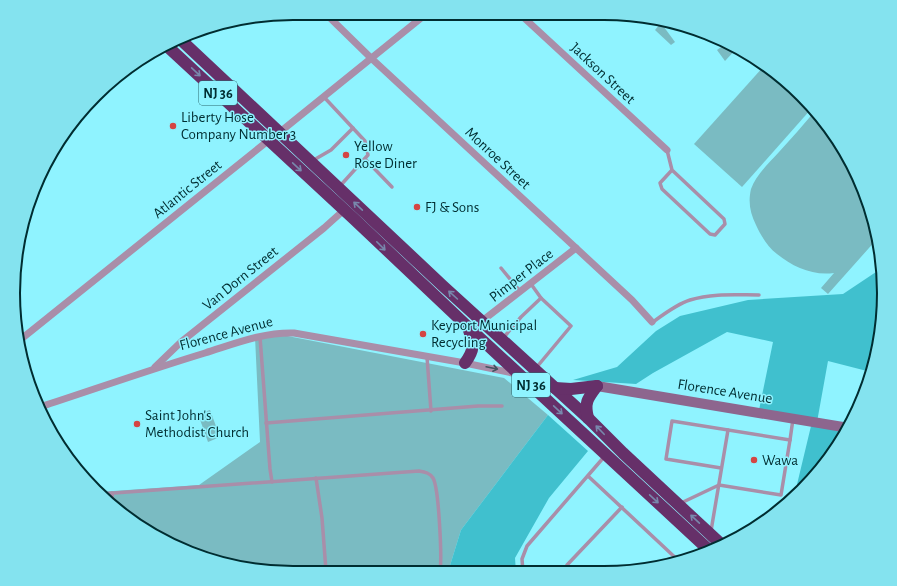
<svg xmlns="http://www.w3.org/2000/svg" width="897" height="586" font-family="'Alegreya Sans',sans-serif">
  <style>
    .green { fill: #7abbc2 }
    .forest { fill: #40c0ce }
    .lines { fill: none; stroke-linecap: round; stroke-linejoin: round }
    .lane { stroke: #a98ea9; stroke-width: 3.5 }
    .street { stroke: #a98ea9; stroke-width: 7 }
    .secondary { stroke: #8d668e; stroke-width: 10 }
    .highway { stroke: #663069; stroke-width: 12 }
    .oneway { stroke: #7888ac }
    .oneway2 { stroke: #445461 }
    .poi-dot { fill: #d44543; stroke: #8ff3ff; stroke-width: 1.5 }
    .labels { text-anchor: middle; stroke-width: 3; stroke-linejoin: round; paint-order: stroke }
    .shield { fill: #8ff3ff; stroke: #2b686f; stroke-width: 1 }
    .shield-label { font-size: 14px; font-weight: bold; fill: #002d31 }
    .street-label { font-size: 15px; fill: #002d31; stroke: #8ff3ff }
    .poi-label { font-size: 15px; fill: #002d31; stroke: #8ff3ff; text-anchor: start }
    .rim { fill: none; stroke: #002d31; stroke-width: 2 }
  </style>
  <rect width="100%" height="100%" fill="#8ff3ff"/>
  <!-- green -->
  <g class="green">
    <path d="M661 23 675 42 671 45 655 30Z"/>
    <path d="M728 42 737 48 725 61 717 50Z"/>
    <path d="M764 66 789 83 812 108 742 187 694 144Z"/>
    <path d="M815 111C846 144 870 194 877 239L828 294 821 288 834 273C813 276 793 267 777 254 768 247 761 236 756 225 750 213 748 202 751 189 756 175 769 163 779 152 791 139 803 125 815 111Z"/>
    <path d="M272 333 504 378 548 415 461 530 448 572 256 571 169 544 108 503 99 492 199 485 260 442 255 337Z"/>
    <path d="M210 410 220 437 208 442 198 414Z"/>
  </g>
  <!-- forest -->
  <g class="forest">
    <path d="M882 268 883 275 882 330 872 369 867 371 828 361 817 422 849 428 846 433 814 478 794 497 811 426 759 410 773 342 727 332 653 373 636 384 573 380 617 367 656 331 680 316 748 300 843 294Z"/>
    <path d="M548 415 588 451 549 498 515 558 516 572H448L461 530Z"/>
  </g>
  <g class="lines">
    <!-- lane -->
    <g class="lane">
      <path d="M187 42 195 32"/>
      <path d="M323 96 365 141 368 155 340 186"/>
      <path d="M667 150 672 170 724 219 725 224 715 235 710 234 662 189 660 183 672 170"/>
      <path d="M365 159 392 187"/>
      <path d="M312 161 331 150 353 128"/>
      <path d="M501 268 520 291"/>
      <path d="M531 284 541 298"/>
      <path d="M653 322C664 314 677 304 690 300 712 293 736 295 759 295"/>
      <path d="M260 337 270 469 272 482"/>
      <path d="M504 337 521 317 541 298 571 326 536 368"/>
      <path d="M427 357 431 411"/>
      <path d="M266 423 478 406H502"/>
      <path d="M790 440 793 419"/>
      <path d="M588 476 680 562"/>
      <path d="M316 478 322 518 326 571"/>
      <path d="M112 493 113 506"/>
      <path d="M100 494 419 471C425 472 430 473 433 478 439 488 442 558 440 571"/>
      <path d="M681 503 719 485 781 495 790 440 672 421 666 459 721 468"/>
      <path d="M711 531 728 430"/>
      <path d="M523 572 522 559 527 546 604 457"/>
      <path d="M567 572 566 569 567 565 622 507"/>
    </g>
    <!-- street -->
    <g class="street">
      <path d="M325 13 371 58 632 300 652 322"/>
      <path d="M521 15 667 150"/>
      <path d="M482 321 576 248"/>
      <path d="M20 340 269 140 280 132 426 14"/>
      <path d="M155 367 181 342 324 228 344 210"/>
      <path d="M40 407C95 389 149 370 205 353 234 344 263 332 294 333L465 363 517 374"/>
    </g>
    <!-- secondary -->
    <path class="secondary" d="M597 386 849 428"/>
    <!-- highway -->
    <g class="highway">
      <path d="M180 39 443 286 588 418 623 453 723 546"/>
      <path d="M167 46 353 218 468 327 710 551"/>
      <path d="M465 363C476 348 473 344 468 327"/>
      <path d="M555 388 571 389 597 386"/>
      <path d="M588 418C584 402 588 398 597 386"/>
    </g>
  </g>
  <!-- one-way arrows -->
  <defs><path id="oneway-shaft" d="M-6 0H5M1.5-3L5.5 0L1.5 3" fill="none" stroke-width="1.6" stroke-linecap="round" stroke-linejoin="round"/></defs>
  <g class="oneway">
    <use href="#oneway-shaft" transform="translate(196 72) rotate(43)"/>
    <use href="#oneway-shaft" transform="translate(297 167) rotate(43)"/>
    <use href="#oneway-shaft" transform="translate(358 206) rotate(-137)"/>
    <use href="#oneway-shaft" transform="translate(381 246) rotate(45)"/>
    <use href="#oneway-shaft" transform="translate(453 295) rotate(-138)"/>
    <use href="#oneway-shaft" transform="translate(558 410) rotate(43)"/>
    <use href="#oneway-shaft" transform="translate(600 430) rotate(-134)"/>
    <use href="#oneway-shaft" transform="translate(654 499) rotate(43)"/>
    <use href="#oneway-shaft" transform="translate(695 519) rotate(-137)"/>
  </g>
  <use class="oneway2" href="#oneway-shaft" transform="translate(492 368) rotate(12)"/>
  <!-- markers -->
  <g class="poi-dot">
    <circle cx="173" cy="126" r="4"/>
    <circle cx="346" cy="155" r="4"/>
    <circle cx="417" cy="207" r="4"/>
    <circle cx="423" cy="334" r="4"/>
    <circle cx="137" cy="424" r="4"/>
    <circle cx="754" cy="460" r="4"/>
  </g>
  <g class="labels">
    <!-- shield labels -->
    <g class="shield">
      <rect x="199" y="81" width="38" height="24" rx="3"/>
      <rect x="512" y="373" width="38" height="24" rx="3"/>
    </g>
    <g class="shield-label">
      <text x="218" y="98">NJ 36</text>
      <text x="531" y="390">NJ 36</text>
    </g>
    <!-- street labels -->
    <g class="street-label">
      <text transform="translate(603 73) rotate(43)" y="5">Jackson Street</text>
      <text transform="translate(498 158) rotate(43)" y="5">Monroe Street</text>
      <text transform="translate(187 189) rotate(-39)" y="5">Atlantic Street</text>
      <text transform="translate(521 275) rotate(-38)" y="5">Pimper Place</text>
      <text transform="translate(240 278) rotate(-39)" y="5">Van Dorn Street</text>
      <text transform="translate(226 333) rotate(-15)" y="5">Florence Avenue</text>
      <text transform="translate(725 391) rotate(9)" y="5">Florence Avenue</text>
    </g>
    <!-- poi labels -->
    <g class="poi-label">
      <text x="181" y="122">Liberty Hose<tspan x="181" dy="17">Company Number 3</tspan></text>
      <text x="354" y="151">Yellow<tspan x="354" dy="17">Rose Diner</tspan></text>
      <text x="425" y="212">FJ &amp; Sons</text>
      <text x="431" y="330">Keyport Municipal<tspan x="431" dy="17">Recycling</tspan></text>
      <text x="145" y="420">Saint John's<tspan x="145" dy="17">Methodist Church</tspan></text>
      <text x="762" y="465">Wawa</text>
    </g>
  </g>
  <!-- crop -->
  <path d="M0 0H897V586H0ZM293 20H604A273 273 0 0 1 877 293V293A273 273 0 0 1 604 566H293A273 273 0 0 1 20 293V293A273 273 0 0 1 293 20Z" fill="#84e3ef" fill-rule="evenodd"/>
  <path class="rim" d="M293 20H604A273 273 0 0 1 877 293V293A273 273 0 0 1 604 566H293A273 273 0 0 1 20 293V293A273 273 0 0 1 293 20Z"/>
</svg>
